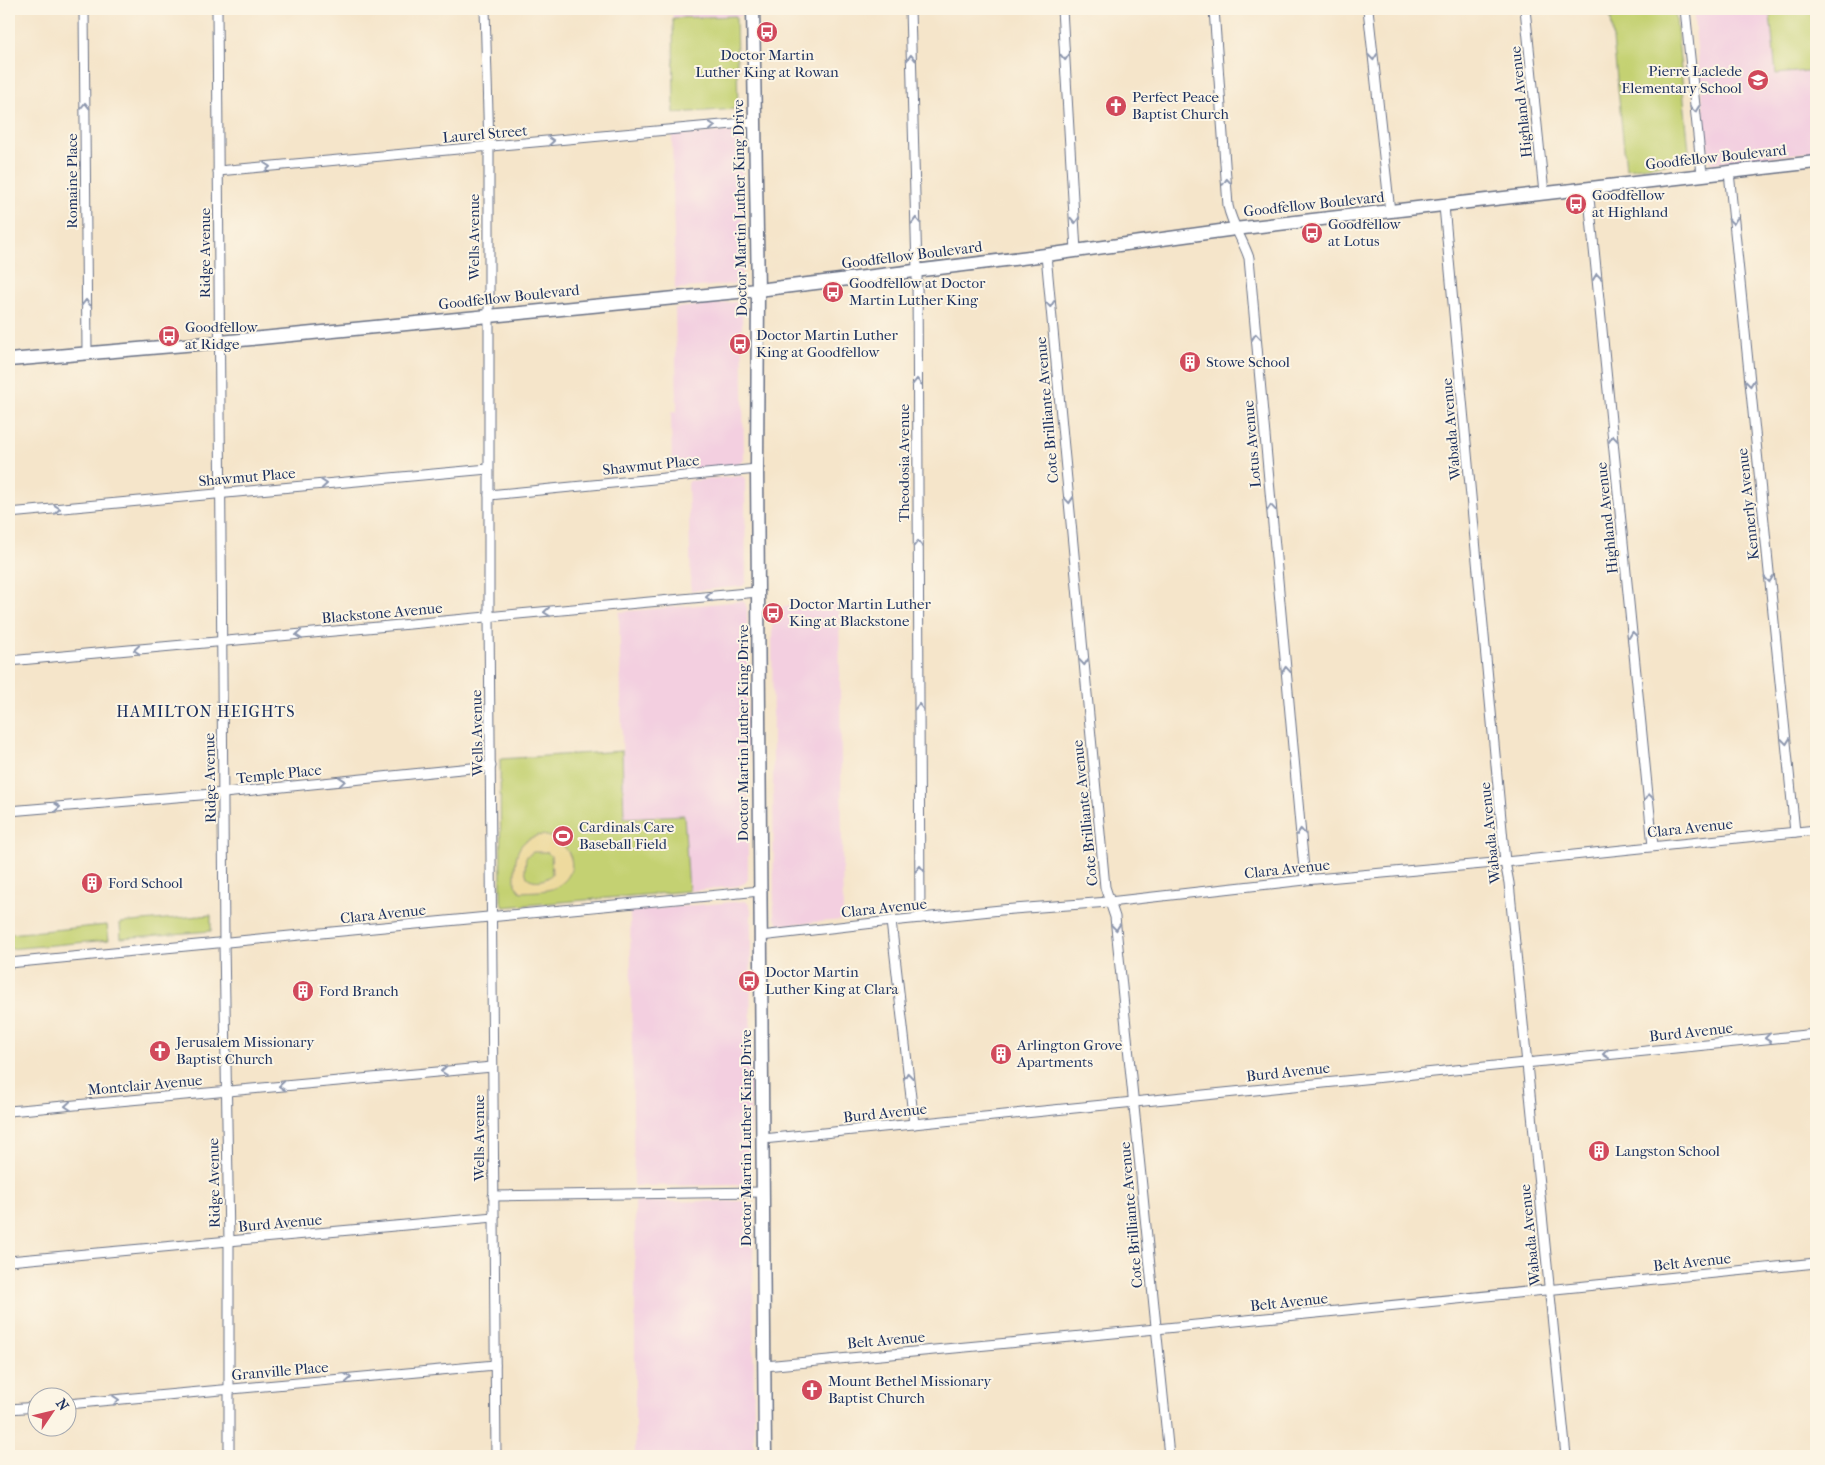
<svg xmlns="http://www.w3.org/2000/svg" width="1825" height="1465" font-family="'IM FELL French Canon',serif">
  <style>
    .built { fill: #f3cfe0 }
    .green { fill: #c4d172; stroke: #708068 }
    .sand { fill: #eeda9e; stroke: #84847e; fill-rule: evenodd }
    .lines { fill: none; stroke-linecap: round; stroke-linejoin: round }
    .street-casing { stroke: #676f84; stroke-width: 11 }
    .secondary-casing { stroke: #676f84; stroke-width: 15 }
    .street { stroke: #fff; stroke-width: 9 }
    .secondary { stroke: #fff; stroke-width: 12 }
    .oneway { stroke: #8d97ae }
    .labels { text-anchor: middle; stroke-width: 4; stroke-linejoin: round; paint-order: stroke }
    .poi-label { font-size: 15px; fill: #1b2f5e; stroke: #fcf5e5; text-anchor: start }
    .street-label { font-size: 15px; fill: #1b2f5e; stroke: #fcf5e5 }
    .neighbourhood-label { font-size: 16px; letter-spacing: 1px; fill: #1b2f5e; stroke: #fcf5e5 }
  </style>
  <rect width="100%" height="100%" fill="#fcf5e5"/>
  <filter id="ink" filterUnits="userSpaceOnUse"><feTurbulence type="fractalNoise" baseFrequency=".02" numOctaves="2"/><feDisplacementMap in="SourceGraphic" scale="10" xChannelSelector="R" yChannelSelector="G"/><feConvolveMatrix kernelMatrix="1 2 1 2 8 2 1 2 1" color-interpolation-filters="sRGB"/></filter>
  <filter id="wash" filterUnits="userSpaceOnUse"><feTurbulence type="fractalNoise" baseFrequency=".0096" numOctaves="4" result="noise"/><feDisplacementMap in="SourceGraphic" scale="20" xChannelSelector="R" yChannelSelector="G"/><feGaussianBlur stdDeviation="1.12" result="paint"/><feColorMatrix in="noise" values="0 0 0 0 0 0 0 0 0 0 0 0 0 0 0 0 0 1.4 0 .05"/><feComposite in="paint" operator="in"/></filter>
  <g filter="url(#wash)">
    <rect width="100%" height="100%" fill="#f5e5ca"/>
    <!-- built -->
    <g class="built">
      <path d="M672 9H741V16L673 18Z"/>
      <path d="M1693 9H1816V151L1714 164 1711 163 1709 160Z"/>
      <path d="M737 131 743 139 742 277 740 282 734 284 675 289 672 135Z"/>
      <path d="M735 302 739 304 742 308 744 460 741 463 735 465 672 471 671 413 677 411 675 308Z"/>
      <path d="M741 476 745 478V482L746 582 743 586 736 587 691 591 688 481Z"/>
      <path d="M742 601 745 603 747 608 748 879 745 883 738 886 689 891 684 815 624 818 619 612Z"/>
      <path d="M839 604 843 920 779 925 774 917 772 607Z"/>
      <path d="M745 901 749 904 751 909 750 1181 747 1185 634 1186 630 911Z"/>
      <path d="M747 1201 753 1208 754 1456H635V1202Z"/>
    </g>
    <!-- green -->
    <g class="green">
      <path d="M1610 9H1675L1690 161 1626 169Z"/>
      <path d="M1776 9H1816V70L1776 74 1770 14 1776 13Z"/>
      <path d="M736 16 738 109 674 113 673 18Z"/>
      <path d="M622 751 624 818 684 815 689 891 504 907 501 901 500 759Z"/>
      <path d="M211 915V931L121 938 120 923Z"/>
      <path d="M107 925 109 940 9 949V934Z"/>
    </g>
    <!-- sand -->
    <path class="sand" d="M542 835C570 840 585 871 556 887 547 892 531 891 521 892L515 885C515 861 513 839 542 835ZM533 852H547L551 856 552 874C547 881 533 883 527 877L525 870 526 857Z"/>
  </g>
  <g filter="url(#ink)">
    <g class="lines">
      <!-- street casing -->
      <g class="street-casing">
        <g id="street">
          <path d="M84 9 87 352"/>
          <path d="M217 9 224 943 229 1242V1456"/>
          <path d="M485 9 489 147V617L496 1456"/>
          <path d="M910 9 917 270 920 918"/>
          <path d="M1062 9 1076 251"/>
          <path d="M1214 9 1228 206C1232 225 1243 240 1249 258L1305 880"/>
          <path d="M1368 9 1390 212"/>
          <path d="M1525 9 1544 193"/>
          <path d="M1685 9 1702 174"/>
          <path d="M218 171 755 122"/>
          <path d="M1729 172 1795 832"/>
          <path d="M1588 188 1653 846"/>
          <path d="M1444 206 1505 862 1509 883 1566 1456"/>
          <path d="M1046 255 1105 887 1115 917 1169 1456"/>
          <path d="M489 495 757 469"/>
          <path d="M9 513 488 469"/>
          <path d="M9 661 758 592"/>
          <path d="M9 811 224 793 491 766"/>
          <path d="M891 921 914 1124"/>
          <path d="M761 936 891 921 1001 910 1109 902 1305 880 1505 862 1816 830"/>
          <path d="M9 963 760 891"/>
          <path d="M9 1111 492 1067"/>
          <path d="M763 1139 1816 1034"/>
          <path d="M493 1196 762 1192"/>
          <path d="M9 1261 494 1217"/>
          <path d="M765 1366 1156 1329 1816 1263"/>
          <path d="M68 1404 495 1365"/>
          <path d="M9 1409 38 1407"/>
        </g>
      </g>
      <!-- secondary casing -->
      <g class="secondary-casing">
        <g id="secondary">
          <path d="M753 9 758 290 757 469 765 1456"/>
          <path d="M9 360 220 342 758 290 1046 255 1235 229 1816 162"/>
        </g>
      </g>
      <!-- street -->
      <use href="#street" class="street"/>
      <!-- secondary -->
      <use href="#secondary" class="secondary"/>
    </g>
    <!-- one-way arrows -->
    <defs><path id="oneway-chevron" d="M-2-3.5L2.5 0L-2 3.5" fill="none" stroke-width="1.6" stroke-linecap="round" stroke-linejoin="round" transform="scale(1.25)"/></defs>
    <g class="oneway">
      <use href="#oneway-chevron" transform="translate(1065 57) rotate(87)"/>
      <use href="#oneway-chevron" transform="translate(1373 57) rotate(84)"/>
      <use href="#oneway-chevron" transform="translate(911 58) rotate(-92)"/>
      <use href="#oneway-chevron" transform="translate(85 106) rotate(-90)"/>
      <use href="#oneway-chevron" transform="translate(1695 109) rotate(84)"/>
      <use href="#oneway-chevron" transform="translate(712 126) rotate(-5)"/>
      <use href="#oneway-chevron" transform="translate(551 141) rotate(-5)"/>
      <use href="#oneway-chevron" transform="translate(267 167) rotate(-5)"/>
      <use href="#oneway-chevron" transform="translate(1227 182) rotate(-94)"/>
      <use href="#oneway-chevron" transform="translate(1075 220) rotate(87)"/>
      <use href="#oneway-chevron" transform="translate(916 221) rotate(-92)"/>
      <use href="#oneway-chevron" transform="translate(1733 221) rotate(84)"/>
      <use href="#oneway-chevron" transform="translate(1597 277) rotate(-96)"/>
      <use href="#oneway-chevron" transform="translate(86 303) rotate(-90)"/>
      <use href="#oneway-chevron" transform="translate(1050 304) rotate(85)"/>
      <use href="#oneway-chevron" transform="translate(1256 337) rotate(-95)"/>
      <use href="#oneway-chevron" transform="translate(917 382) rotate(-90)"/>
      <use href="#oneway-chevron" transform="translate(1750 383) rotate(84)"/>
      <use href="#oneway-chevron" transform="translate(1613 439) rotate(-96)"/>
      <use href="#oneway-chevron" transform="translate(324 484) rotate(-5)"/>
      <use href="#oneway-chevron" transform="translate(1069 500) rotate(85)"/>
      <use href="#oneway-chevron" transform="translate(1271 508) rotate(-95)"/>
      <use href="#oneway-chevron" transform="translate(57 509) rotate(-5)"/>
      <use href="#oneway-chevron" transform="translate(918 544) rotate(-90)"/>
      <use href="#oneway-chevron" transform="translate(1769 579) rotate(84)"/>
      <use href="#oneway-chevron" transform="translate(709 597) rotate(175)"/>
      <use href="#oneway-chevron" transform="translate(547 612) rotate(175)"/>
      <use href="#oneway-chevron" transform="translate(299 635) rotate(175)"/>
      <use href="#oneway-chevron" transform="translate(1633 635) rotate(-96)"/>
      <use href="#oneway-chevron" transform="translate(137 650) rotate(175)"/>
      <use href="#oneway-chevron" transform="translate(1084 662) rotate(85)"/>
      <use href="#oneway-chevron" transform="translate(1286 670) rotate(-95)"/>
      <use href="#oneway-chevron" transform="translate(919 707) rotate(-90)"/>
      <use href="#oneway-chevron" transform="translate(1786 741) rotate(84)"/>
      <use href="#oneway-chevron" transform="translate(342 781) rotate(-6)"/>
      <use href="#oneway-chevron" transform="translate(1649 797) rotate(-96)"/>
      <use href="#oneway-chevron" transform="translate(57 807) rotate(-5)"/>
      <use href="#oneway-chevron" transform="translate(1301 832) rotate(-95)"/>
      <use href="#oneway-chevron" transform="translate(920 869) rotate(-90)"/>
      <use href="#oneway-chevron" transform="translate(1116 927) rotate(84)"/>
      <use href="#oneway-chevron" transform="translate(1768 1038) rotate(174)"/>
      <use href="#oneway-chevron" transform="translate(1606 1054) rotate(174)"/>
      <use href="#oneway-chevron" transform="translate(444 1071) rotate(175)"/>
      <use href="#oneway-chevron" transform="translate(908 1076) rotate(-96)"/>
      <use href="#oneway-chevron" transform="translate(282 1086) rotate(175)"/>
      <use href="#oneway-chevron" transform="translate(68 1106) rotate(175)"/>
      <use href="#oneway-chevron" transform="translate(348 1378) rotate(-5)"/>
      <use href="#oneway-chevron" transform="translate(116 1400) rotate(-5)"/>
    </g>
  </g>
  <!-- icons -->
  <defs>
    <g id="bus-disc" transform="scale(1.125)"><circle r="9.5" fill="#d1495b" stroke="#fcf5e5"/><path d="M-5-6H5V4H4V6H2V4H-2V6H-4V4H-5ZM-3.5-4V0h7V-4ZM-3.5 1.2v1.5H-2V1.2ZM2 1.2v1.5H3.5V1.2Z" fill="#fff"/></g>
    <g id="school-disc" transform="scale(1.125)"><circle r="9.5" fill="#d1495b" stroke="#fcf5e5"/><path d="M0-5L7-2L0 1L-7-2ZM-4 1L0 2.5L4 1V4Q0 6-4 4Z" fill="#fff"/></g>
    <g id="church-disc" transform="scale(1.125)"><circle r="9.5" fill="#d1495b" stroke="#fcf5e5"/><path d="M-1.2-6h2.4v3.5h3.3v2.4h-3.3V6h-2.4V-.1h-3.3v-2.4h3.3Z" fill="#fff"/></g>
    <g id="building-disc" transform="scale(1.125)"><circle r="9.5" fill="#d1495b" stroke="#fcf5e5"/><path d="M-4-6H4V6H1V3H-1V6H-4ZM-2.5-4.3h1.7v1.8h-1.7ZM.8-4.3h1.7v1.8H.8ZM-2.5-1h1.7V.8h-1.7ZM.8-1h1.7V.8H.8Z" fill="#fff"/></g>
    <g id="stadium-disc" transform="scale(1.125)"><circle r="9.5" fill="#d1495b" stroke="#fcf5e5"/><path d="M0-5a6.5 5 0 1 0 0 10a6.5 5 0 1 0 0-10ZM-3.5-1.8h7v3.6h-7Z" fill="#fff"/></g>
  </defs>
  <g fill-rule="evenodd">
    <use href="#bus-disc" x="767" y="32"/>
    <use href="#school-disc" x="1758" y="80"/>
    <use href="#church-disc" x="1116" y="106"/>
    <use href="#bus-disc" x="1576" y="204"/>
    <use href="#bus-disc" x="1312" y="233"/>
    <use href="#bus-disc" x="833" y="292"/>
    <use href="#bus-disc" x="169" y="336"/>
    <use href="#bus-disc" x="740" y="344"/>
    <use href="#building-disc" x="1190" y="362"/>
    <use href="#bus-disc" x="773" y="613"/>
    <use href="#stadium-disc" x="563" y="836"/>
    <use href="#building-disc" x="92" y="883"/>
    <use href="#bus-disc" x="749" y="981"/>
    <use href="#building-disc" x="303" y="991"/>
    <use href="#church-disc" x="160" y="1051"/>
    <use href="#building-disc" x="1001" y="1054"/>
    <use href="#building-disc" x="1599" y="1151"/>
    <use href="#church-disc" x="812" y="1390"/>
  </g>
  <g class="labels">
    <!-- poi labels -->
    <g class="poi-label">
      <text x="767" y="60" text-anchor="middle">Doctor Martin<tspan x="767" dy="17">Luther King at Rowan</tspan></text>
      <text x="1742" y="76" text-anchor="end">Pierre Laclede<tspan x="1742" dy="17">Elementary School</tspan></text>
      <text x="1132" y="102">Perfect Peace<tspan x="1132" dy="17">Baptist Church</tspan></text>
      <text x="1592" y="200">Goodfellow<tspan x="1592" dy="17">at Highland</tspan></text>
      <text x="1328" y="229">Goodfellow<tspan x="1328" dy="17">at Lotus</tspan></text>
      <text x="849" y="288">Goodfellow at Doctor<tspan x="849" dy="17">Martin Luther King</tspan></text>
      <text x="185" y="332">Goodfellow<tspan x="185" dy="17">at Ridge</tspan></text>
      <text x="756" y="340">Doctor Martin Luther<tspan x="756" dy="17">King at Goodfellow</tspan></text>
      <text x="1206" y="367">Stowe School</text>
      <text x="789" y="609">Doctor Martin Luther<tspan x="789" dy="17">King at Blackstone</tspan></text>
      <text x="579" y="832">Cardinals Care<tspan x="579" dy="17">Baseball Field</tspan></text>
      <text x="108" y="888">Ford School</text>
      <text x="765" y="977">Doctor Martin<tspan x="765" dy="17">Luther King at Clara</tspan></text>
      <text x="319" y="996">Ford Branch</text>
      <text x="176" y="1047">Jerusalem Missionary<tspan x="176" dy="17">Baptist Church</tspan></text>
      <text x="1017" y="1050">Arlington Grove<tspan x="1017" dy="17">Apartments</tspan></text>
      <text x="1615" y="1156">Langston School</text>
      <text x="828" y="1386">Mount Bethel Missionary<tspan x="828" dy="17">Baptist Church</tspan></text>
    </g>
    <!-- street labels -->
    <g class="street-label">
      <text transform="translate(1521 102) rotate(-96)" y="5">Highland Avenue</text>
      <text transform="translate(485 134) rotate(-5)" y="5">Laurel Street</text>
      <text transform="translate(1716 157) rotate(-6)" y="5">Goodfellow Boulevard</text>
      <text transform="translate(72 181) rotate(-90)" y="5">Romaine Place</text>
      <text transform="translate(1314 204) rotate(-6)" y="5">Goodfellow Boulevard</text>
      <text transform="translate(740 208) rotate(-91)" y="5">Doctor Martin Luther King Drive</text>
      <text transform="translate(474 237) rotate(-90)" y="5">Wells Avenue</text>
      <text transform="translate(205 253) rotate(-90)" y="5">Ridge Avenue</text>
      <text transform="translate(912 255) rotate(-7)" y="5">Goodfellow Boulevard</text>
      <text transform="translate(509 297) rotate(-6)" y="5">Goodfellow Boulevard</text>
      <text transform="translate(1047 410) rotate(-95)" y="5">Cote Brilliante Avenue</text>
      <text transform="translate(1451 429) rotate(-95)" y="5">Wabada Avenue</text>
      <text transform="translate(1252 444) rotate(-95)" y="5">Lotus Avenue</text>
      <text transform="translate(904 463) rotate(-90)" y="5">Theodosia Avenue</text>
      <text transform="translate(651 465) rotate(-6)" y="5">Shawmut Place</text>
      <text transform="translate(247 477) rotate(-5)" y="5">Shawmut Place</text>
      <text transform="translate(1748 504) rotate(-96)" y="5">Kennerly Avenue</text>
      <text transform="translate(1607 518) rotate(-96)" y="5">Highland Avenue</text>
      <text transform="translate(382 613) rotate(-5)" y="5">Blackstone Avenue</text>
      <text transform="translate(477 733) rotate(-91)" y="5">Wells Avenue</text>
      <text transform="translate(743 733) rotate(-90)" y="5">Doctor Martin Luther King Drive</text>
      <text transform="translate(279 774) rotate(-6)" y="5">Temple Place</text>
      <text transform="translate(210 778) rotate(-91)" y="5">Ridge Avenue</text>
      <text transform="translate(1085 813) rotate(-96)" y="5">Cote Brilliante Avenue</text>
      <text transform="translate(1690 828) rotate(-6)" y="5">Clara Avenue</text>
      <text transform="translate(1490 833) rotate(-96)" y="5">Wabada Avenue</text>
      <text transform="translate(1287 869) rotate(-6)" y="5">Clara Avenue</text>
      <text transform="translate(884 908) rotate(-6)" y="5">Clara Avenue</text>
      <text transform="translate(383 914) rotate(-6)" y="5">Clara Avenue</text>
      <text transform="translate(1691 1032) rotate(-6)" y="5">Burd Avenue</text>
      <text transform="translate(1288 1072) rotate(-6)" y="5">Burd Avenue</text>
      <text transform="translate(145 1085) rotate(-5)" y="5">Montclair Avenue</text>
      <text transform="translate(885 1113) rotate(-6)" y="5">Burd Avenue</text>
      <text transform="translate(479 1138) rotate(-90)" y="5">Wells Avenue</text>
      <text transform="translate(746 1138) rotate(-90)" y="5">Doctor Martin Luther King Drive</text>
      <text transform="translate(214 1183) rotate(-91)" y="5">Ridge Avenue</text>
      <text transform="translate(1131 1215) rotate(-95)" y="5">Cote Brilliante Avenue</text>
      <text transform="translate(280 1223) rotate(-5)" y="5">Burd Avenue</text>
      <text transform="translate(1530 1235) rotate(-96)" y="5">Wabada Avenue</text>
      <text transform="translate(1692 1262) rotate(-6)" y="5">Belt Avenue</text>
      <text transform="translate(1289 1302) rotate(-6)" y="5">Belt Avenue</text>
      <text transform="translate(886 1340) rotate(-5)" y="5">Belt Avenue</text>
      <text transform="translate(280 1371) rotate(-5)" y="5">Granville Place</text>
    </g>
    <!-- neighbourhood labels -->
    <g class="neighbourhood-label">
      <text x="206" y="717">HAMILTON HEIGHTS</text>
    </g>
  </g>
  <!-- margin -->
  <rect width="1825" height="1465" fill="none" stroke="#fcf5e5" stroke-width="30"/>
  <!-- north arrow -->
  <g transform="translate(52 1412) rotate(55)"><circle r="24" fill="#fcf5e5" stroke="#a2a6af"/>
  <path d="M0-4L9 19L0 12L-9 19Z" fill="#d1495b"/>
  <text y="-8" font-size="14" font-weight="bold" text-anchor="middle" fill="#1b2f5e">N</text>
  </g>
</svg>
